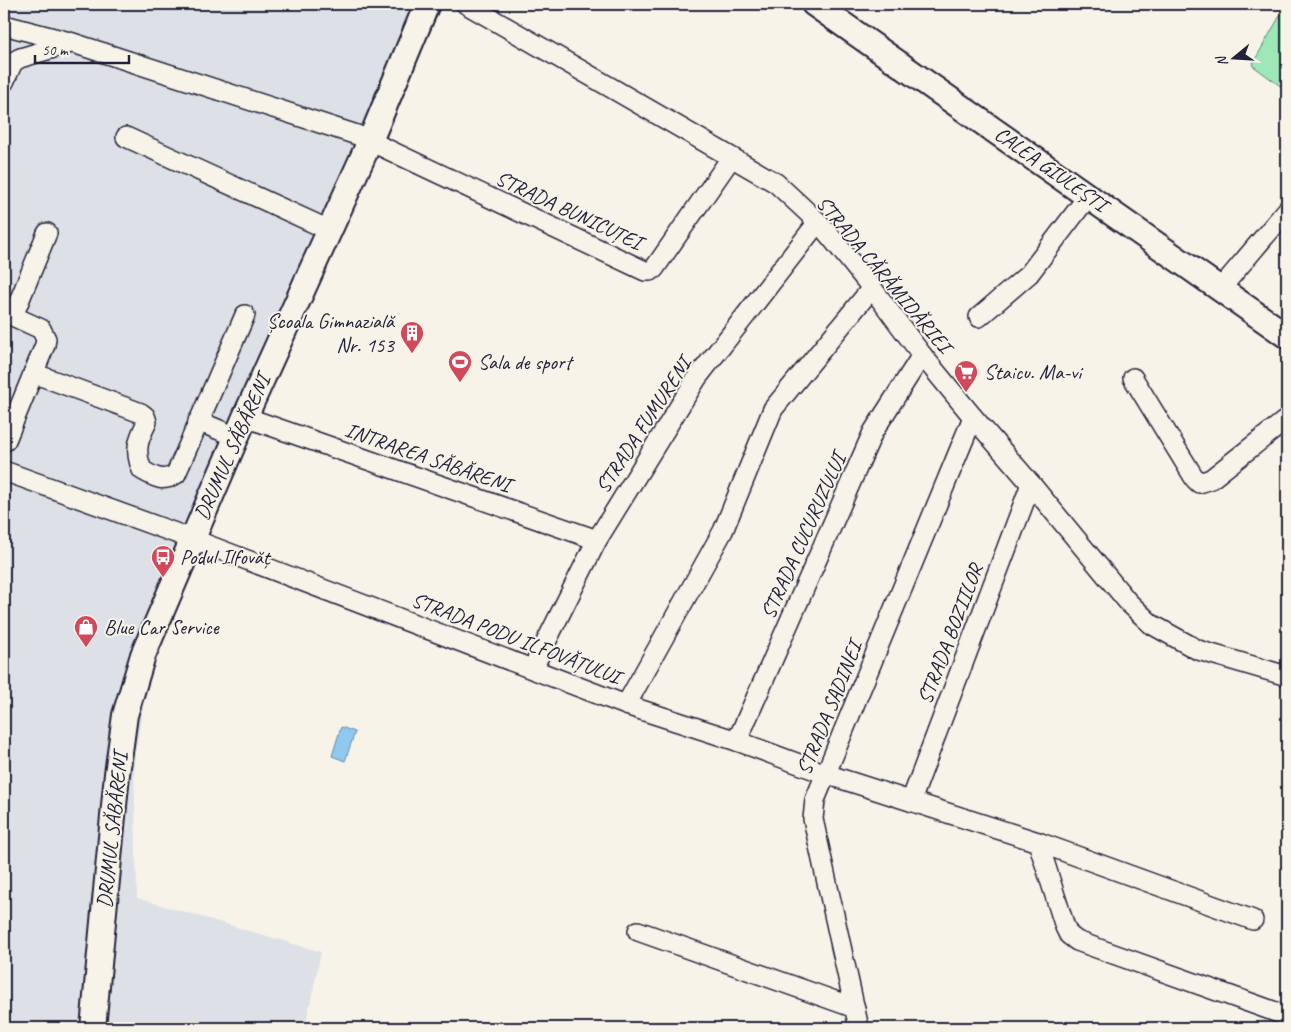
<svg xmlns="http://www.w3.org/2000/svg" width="1291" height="1032" font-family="Caveat,sans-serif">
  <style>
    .built { fill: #dde0e6 }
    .green { fill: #9ee8b7; stroke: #608579 }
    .water { fill: #90c9ef; stroke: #6486a7 }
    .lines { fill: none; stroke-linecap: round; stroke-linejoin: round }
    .minor-casing { stroke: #22223b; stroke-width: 22 }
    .major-casing { stroke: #22223b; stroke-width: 28 }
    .minor { stroke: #f7f3e8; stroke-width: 19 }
    .major { stroke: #f7f3e8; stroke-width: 24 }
    .labels { text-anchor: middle; stroke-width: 4; stroke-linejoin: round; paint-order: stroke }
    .street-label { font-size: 21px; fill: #22223b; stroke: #f7f3e8 }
    .poi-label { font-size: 21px; fill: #22223b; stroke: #f7f3e8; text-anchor: start }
  </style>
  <rect width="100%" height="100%" fill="#f7f3e8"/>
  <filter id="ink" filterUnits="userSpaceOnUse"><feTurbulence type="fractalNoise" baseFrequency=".02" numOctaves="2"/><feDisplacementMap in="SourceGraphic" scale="10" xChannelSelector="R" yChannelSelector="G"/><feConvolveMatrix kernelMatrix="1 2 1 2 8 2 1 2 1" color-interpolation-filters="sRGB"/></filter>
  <g filter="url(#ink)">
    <!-- built -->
    <path class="built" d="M4 4H381L431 20 195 546 149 674 134 759 137 898 321 952 305 1028H4Z"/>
    <!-- green -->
    <path class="green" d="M1285 4H1287V91L1252 65 1286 5Z"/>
    <!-- water -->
    <path class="water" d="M341 727 355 732 345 761 332 756Z"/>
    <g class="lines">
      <!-- minor casing -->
      <g class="minor-casing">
        <g id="minor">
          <path d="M466 4 776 183 818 222 834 241 872 288 922 355 973 417 1031 484 1128 602 1151 624 1198 650 1287 676"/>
          <path d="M4 25 73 43 357 135 645 271H650L654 269 731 158"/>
          <path d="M4 82 13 62 20 58 71 43"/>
          <path d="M126 137 329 230"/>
          <path d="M1221 288 1287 210"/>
          <path d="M4 312 41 329 46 339 45 345 6 440 4 442"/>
          <path d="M13 316 47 233"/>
          <path d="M979 317 1029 274 1089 195"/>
          <path d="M33 373 141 413 145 416 147 422C138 440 134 450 142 470 154 477 163 483 176 474L245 315"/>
          <path d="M1133 378 1195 479 1199 483 1211 479 1287 419"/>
          <path d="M245 417 597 540"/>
          <path d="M198 421 236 437"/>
          <path d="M4 471 192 539 626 705 737 741 826 774 1038 842 1065 927 1069 935 1077 941 1287 1016"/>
          <path d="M533 668 597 540 697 378 818 222"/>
          <path d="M626 705 723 531 773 409 872 288"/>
          <path d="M737 741 873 432 922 355"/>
          <path d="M911 801 1031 484"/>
          <path d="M1038 842 1253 920"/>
          <path d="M638 931 855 1008"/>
          <path d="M859 1028 813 819 815 800 973 417"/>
        </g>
      </g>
      <!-- major casing -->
      <g class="major-casing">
        <g id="major">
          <path d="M814 4 1287 336"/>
          <path d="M93 1028 117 774 125 715 143 655 245 417 370 141 427 4"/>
        </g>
      </g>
      <!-- minor -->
      <use href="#minor" class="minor"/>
      <!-- major -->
      <use href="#major" class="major"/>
    </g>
  </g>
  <!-- icons -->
  <defs>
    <g id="building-pin" transform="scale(1.25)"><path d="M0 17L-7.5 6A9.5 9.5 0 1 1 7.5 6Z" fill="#d1495b" stroke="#f7f3e8"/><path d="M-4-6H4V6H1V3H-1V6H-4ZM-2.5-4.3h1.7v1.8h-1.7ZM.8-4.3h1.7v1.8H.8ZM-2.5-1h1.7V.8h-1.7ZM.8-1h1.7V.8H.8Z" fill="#fff"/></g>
    <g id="stadium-pin" transform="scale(1.25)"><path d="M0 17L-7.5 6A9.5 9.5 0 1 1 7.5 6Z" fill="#d1495b" stroke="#f7f3e8"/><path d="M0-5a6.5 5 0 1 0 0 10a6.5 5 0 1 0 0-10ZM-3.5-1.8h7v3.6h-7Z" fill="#fff"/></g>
    <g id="supermarket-pin" transform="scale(1.25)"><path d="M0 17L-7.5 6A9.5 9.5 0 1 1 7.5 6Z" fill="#d1495b" stroke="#f7f3e8"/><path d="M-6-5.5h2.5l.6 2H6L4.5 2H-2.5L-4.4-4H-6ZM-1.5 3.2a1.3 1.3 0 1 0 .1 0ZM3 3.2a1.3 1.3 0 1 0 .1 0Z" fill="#fff"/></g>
    <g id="bus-pin" transform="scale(1.25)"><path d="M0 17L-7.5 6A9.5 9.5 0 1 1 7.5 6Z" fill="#d1495b" stroke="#f7f3e8"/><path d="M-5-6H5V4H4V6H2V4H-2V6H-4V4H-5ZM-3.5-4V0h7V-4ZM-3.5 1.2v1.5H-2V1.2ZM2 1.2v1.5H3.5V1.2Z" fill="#fff"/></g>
    <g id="shop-pin" transform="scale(1.25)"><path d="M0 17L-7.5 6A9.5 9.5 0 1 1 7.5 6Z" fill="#d1495b" stroke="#f7f3e8"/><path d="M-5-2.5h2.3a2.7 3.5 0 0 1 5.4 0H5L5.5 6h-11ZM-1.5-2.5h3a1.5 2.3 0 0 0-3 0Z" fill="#fff"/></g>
  </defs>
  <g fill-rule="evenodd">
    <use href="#building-pin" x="412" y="333"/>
    <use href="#stadium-pin" x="460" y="362"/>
    <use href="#supermarket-pin" x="966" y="372"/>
    <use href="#bus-pin" x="163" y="557"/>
    <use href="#shop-pin" x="86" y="627"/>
  </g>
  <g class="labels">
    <!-- street labels -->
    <g class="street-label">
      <text transform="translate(1051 169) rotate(35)" y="7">CALEA GIULEȘTI</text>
      <text transform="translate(569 210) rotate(25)" y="7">STRADA BUNICUȚEI</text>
      <text transform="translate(884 274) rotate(50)" y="7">STRADA CĂRĂMIDĂRIEI</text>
      <text transform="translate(643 425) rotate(-57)" y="7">STRADA FUMURENI</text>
      <text transform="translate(232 447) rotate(-66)" y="7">DRUMUL SĂBĂRENI</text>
      <text transform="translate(428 457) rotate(19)" y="7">INTRAREA SĂBĂRENI</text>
      <text transform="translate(803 536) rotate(-66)" y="7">STRADA CUCURUZULUI</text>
      <text transform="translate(950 634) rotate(-69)" y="7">STRADA BOZIILOR</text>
      <text transform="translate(516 638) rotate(21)" y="7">STRADA PODU ILFOVĂȚULUI</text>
      <text transform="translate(829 708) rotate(-68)" y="7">STRADA SADINEI</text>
      <text transform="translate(112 830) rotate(-84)" y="7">DRUMUL SĂBĂRENI</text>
    </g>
    <!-- poi labels -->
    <g class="poi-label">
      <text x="394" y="328" text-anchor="end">Școala Gimnazială<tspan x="394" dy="24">Nr. 153</tspan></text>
      <text x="478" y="369">Sala de sport</text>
      <text x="984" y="379">Staicu. Ma-vi</text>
      <text x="180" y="564">Podul Ilfovăț</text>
      <text x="104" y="634">Blue Car Service</text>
    </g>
  </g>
  <!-- margin -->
  <rect width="1291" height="1032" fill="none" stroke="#f7f3e8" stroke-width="20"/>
  <rect x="10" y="10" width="1271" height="1012" fill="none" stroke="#22223b" stroke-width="2" filter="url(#ink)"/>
  <!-- north arrow -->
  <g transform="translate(1234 58) rotate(252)" stroke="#f7f3e8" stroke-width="4" paint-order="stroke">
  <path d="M0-4L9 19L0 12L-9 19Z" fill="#22223b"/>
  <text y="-8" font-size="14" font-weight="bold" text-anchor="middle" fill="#22223b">N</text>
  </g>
  <!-- scale -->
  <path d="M35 55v8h94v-8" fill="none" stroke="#22223b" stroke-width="2.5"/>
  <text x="42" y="55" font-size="15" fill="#22223b" stroke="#f7f3e8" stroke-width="4" paint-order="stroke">50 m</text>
</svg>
